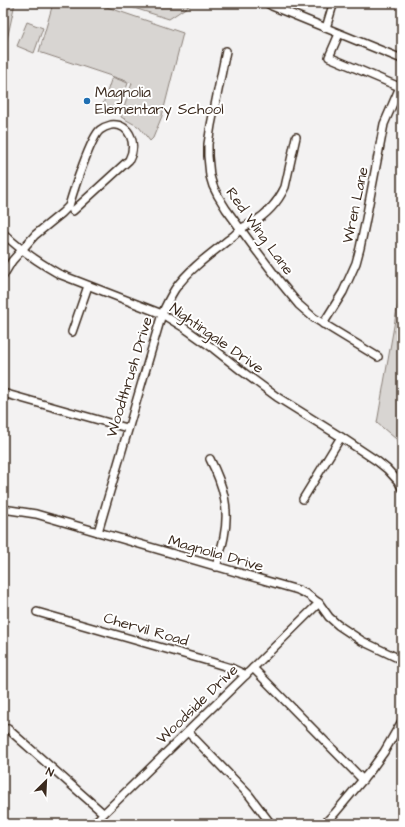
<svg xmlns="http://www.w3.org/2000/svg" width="405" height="827" font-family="'Architects Daughter',sans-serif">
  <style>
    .green { fill: #d8d5d2; stroke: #8a8078 }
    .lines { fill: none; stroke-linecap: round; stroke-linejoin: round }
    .minor-casing { stroke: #3b2a1e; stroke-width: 10 }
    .minor { stroke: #fff; stroke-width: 7 }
    .poi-dot { fill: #1f6fb2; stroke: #fff; stroke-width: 1.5 }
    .labels { text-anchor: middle; stroke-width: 4; stroke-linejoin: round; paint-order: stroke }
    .poi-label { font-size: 15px; fill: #3b2a1e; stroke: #fff; text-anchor: start }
    .street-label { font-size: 15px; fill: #3b2a1e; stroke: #fff }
  </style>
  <rect width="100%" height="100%" fill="#f3f2f2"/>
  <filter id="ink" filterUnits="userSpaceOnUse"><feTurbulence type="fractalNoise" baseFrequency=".025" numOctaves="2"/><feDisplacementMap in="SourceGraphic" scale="8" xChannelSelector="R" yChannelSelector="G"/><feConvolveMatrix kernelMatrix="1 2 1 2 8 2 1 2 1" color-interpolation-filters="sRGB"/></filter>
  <g filter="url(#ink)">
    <!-- green -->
    <g class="green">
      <path d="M3 3H15L6 44 3 40Z"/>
      <path d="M56 3H95L183 33 162 116 153 138 150 141 139 127 121 117 132 83 39 52 52 7Z"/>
      <path d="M118 3H193L169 19Z"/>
      <path d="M27 22 43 28 34 53 17 46Z"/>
      <path d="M112 77 128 83 119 110 103 104Z"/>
      <path d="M402 280V444L377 423Z"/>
    </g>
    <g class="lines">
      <!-- minor casing -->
      <g class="minor-casing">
        <g id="minor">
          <path d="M267 3 272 6 402 59"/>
          <path d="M326 28 332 8 335 3"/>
          <path d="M339 34 329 57 402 88"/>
          <path d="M226 51 211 125 208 144V156L210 176 213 186 218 196 226 209 253 246 281 283 299 305 314 318 378 357"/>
          <path d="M3 233C20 250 38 262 59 274L162 314 183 327 214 349 243 372 277 397 341 437 377 461 387 469 398 481 402 488"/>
          <path d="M3 276 12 261 35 235 62 213 69 206C73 192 91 137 100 130 104 127 107 126 111 125 131 123 137 145 129 160L73 211"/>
          <path d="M323 324 343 292 356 263 360 248 365 224 384 124 400 87"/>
          <path d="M72 332 88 286"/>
          <path d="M3 393 127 428"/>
          <path d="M210 459C223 485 230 507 224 537 222 547 219 557 216 567"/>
          <path d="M303 499 341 437"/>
          <path d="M3 509 36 514 298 590 308 595 319 603 329 617 338 625 362 641 402 660"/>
          <path d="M98 532 162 314C166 305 170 297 175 289 190 268 212 253 232 237 235 235 238 231 241 229 244 226 248 225 252 223 266 215 278 202 285 187L296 137"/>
          <path d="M37 612 208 661 231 668 246 675"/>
          <path d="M253 668 363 780"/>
          <path d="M8 729 103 813"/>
          <path d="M188 732 249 795 271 824"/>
          <path d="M93 824 253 668 319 603"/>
          <path d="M324 824 335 813 371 770 384 752 402 721"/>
        </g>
      </g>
      <!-- minor -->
      <use href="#minor" class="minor"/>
    </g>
  </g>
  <!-- markers -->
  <circle class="poi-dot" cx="87" cy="101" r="4"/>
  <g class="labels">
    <!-- poi labels -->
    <g class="poi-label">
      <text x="95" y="97">Magnolia<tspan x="95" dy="17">Elementary School</tspan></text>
    </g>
    <!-- street labels -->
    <g class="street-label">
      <text transform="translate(355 205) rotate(-78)" y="5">Wren Lane</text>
      <text transform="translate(260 231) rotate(54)" y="5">Red Wing Lane</text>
      <text transform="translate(217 338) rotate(35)" y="5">Nightingale Drive</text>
      <text transform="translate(129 377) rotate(-73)" y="5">Woodthrush Drive</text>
      <text transform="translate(216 553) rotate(16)" y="5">Magnolia Drive</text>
      <text transform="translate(146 629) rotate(16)" y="5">Chervil Road</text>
      <text transform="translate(197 704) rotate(-44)" y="5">Woodside Drive</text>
    </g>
  </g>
  <!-- margin -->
  <rect width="405" height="827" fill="none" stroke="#fff" stroke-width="16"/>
  <rect x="8" y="8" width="389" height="811" fill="none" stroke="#3b2a1e" stroke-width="1.5" filter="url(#ink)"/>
  <!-- north arrow -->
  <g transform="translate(46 781) rotate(24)" stroke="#ffffff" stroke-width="3" paint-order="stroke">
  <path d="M0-3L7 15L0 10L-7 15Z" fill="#3b2a1e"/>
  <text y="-6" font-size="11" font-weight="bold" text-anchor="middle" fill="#3b2a1e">N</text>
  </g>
</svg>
